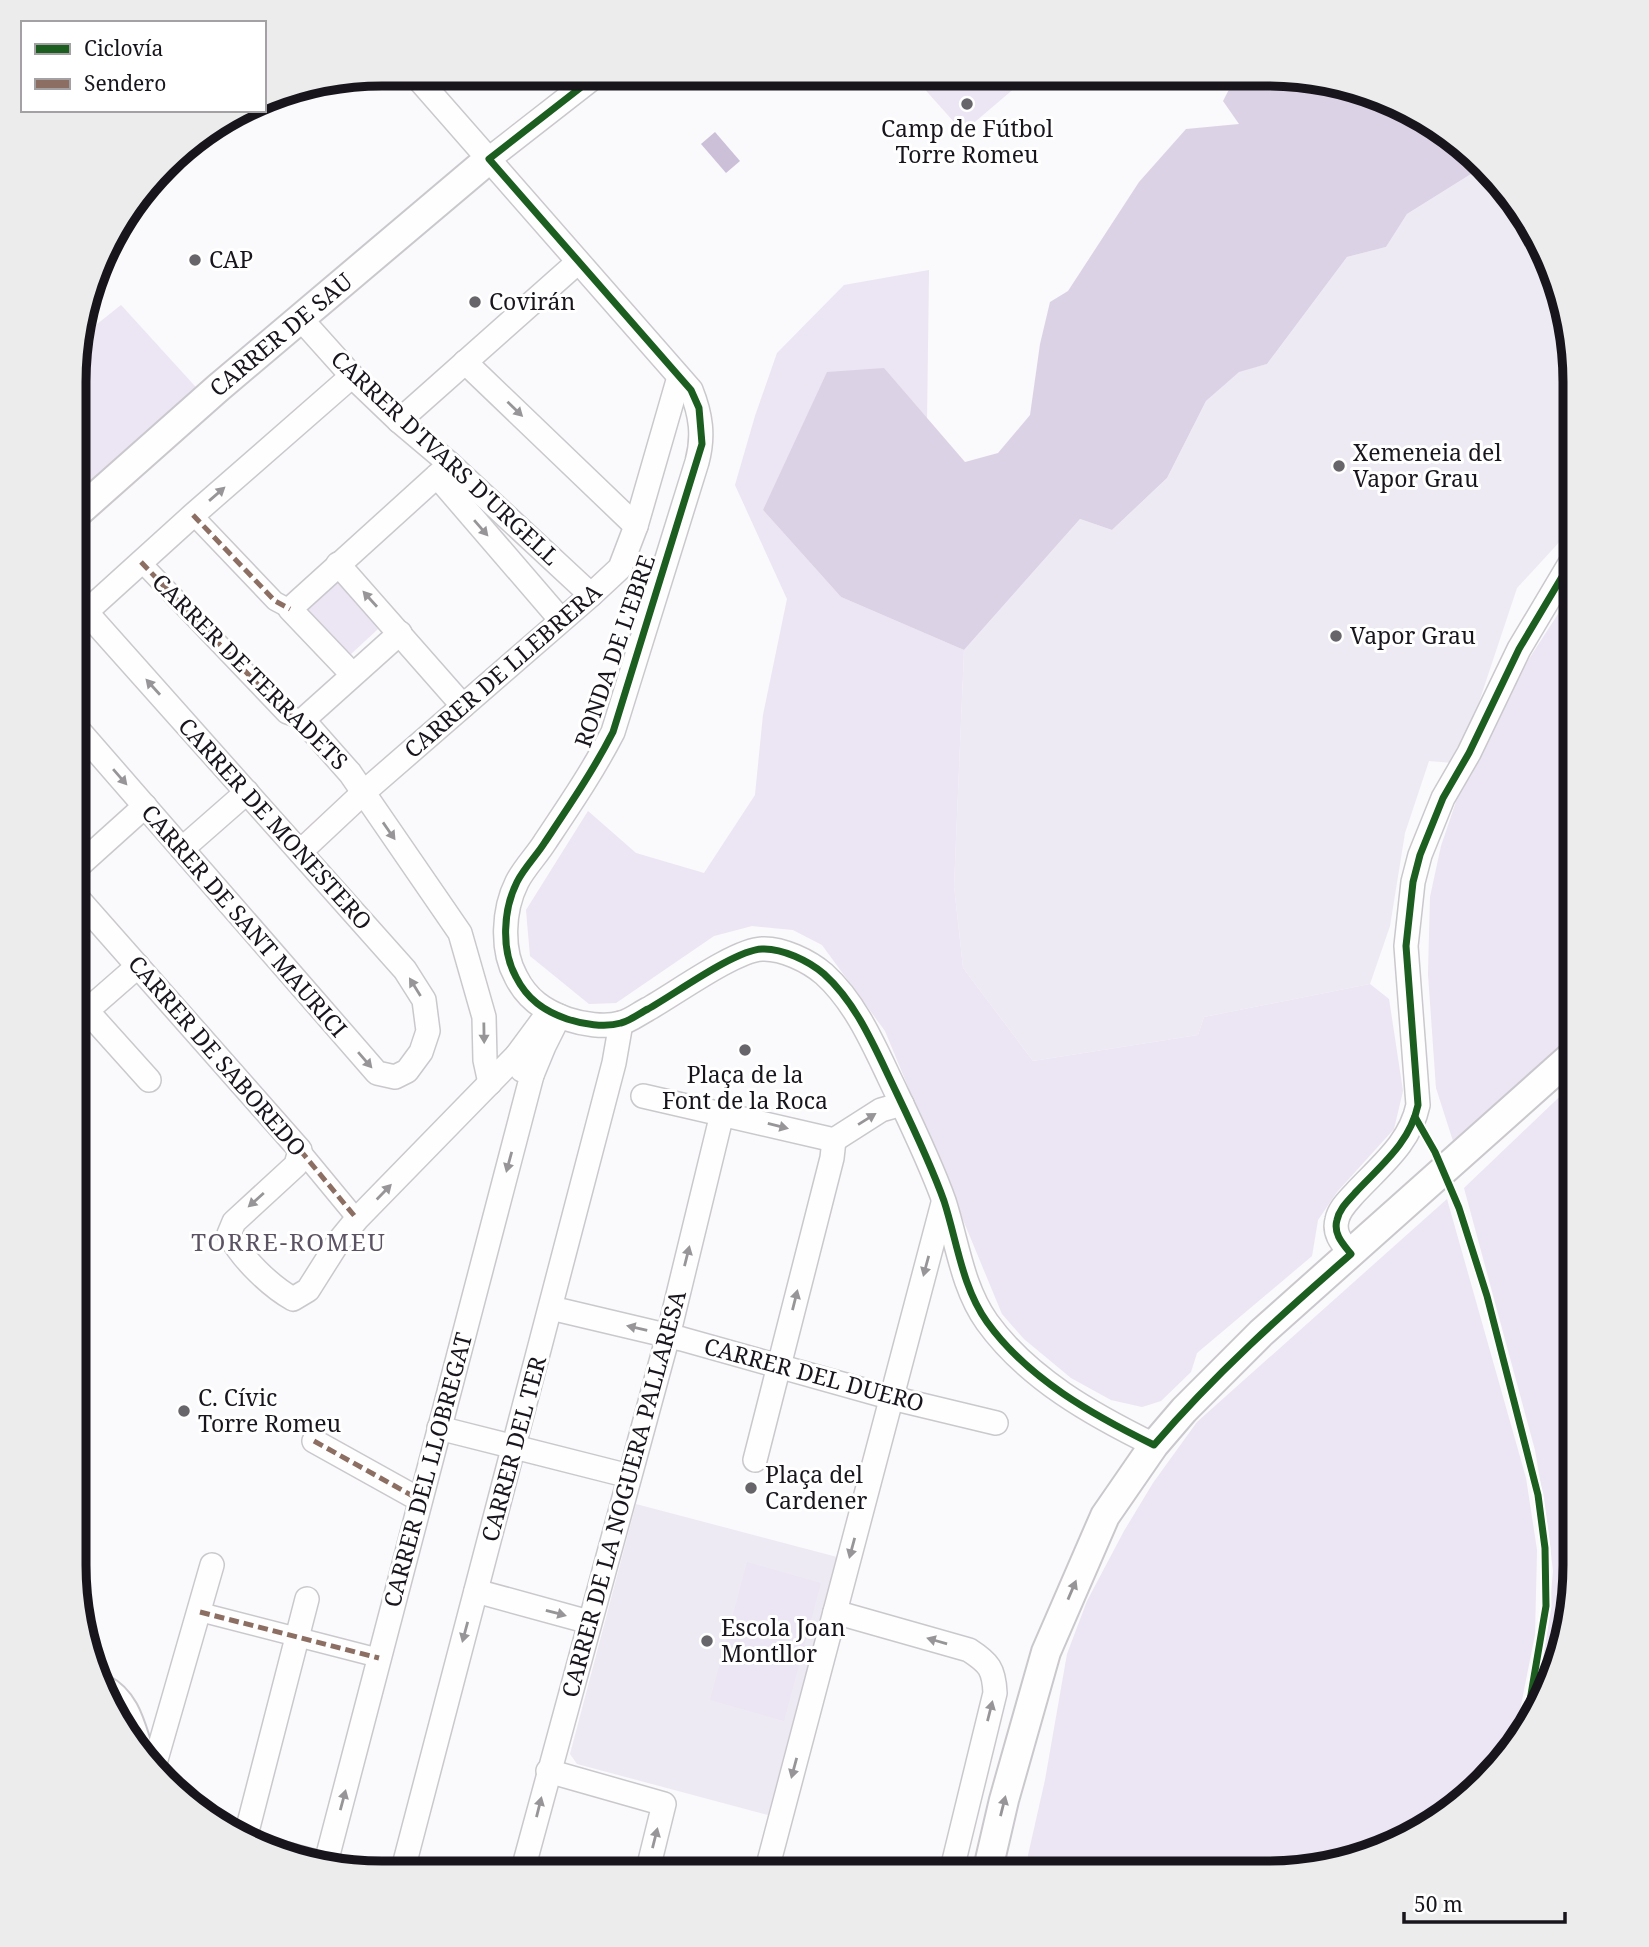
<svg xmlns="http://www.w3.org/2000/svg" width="1649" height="1947" font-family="'Noto Serif',serif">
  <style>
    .built { fill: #eeeaf4 }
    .green { fill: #ece5f3 }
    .forest { fill: #dcd2e6 }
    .water { fill: #ccc0d9 }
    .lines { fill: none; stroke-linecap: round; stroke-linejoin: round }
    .pedestrian-casing { stroke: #cac8cc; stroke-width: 21 }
    .minor-casing { stroke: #cac8cc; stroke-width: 26 }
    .tertiary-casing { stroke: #cac8cc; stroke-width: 32 }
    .pedestrian { stroke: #fefefe; stroke-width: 18 }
    .minor { stroke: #fefefe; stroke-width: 23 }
    .tertiary { stroke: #fefefe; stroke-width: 28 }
    .quiet { stroke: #8d6e63; stroke-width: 5; stroke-dasharray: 10 5; stroke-linecap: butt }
    .cycleway-casing { stroke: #fff; stroke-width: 11 }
    .cycleway { stroke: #1b5e20; stroke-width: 7 }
    .oneway { fill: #979598 }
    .poi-dot { fill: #68656a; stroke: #fff; stroke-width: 2.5 }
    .labels { text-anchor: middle; stroke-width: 6; stroke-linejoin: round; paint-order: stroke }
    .poi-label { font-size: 23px; fill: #19151c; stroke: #fff; text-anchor: start }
    .street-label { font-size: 23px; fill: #19151c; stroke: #fff }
    .neighbourhood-label { font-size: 24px; letter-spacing: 2px; fill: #5b5363; stroke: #fff }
    .rim { fill: none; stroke: #19151c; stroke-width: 9 }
  </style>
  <rect width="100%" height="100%" fill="#faf9fb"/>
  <!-- built -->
  <g class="built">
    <path d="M1479 169 1534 227 1565 301 1575 381V525L1517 588 1474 717 1453 763 1429 761 1405 833 1390 926 1370 984 1204 1017 1198 1035 1033 1061 963 968 954 886 964 650 1080 519 1112 530 1167 478 1206 401 1239 371 1267 364 1347 257 1386 247 1407 214Z"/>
    <path d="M636 1504 837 1557 768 1815 577 1764 570 1754Z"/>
  </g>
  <!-- green -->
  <g class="green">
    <path d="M912 75H1030L963 132Z"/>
    <path d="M929 270 927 421 884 369 763 510 841 597 964 650 954 886 963 968 1033 1061 1198 1035 1204 1017 1370 984 1389 999 1403 1091 1394 1129 1337 1192 1318 1220 1312 1256 1197 1353 1191 1372 1161 1401 1142 1407 1111 1400 1071 1378 1024 1339 1002 1314 885 1031 822 945 793 930 752 926 714 936 616 1003 589 1004 530 956 526 910 588 811 636 853 704 873 755 795 763 715 787 599 735 485 755 416 777 353 844 285Z"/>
    <path d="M121 305 203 395 76 502V341Z"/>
    <path d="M334 583H338L378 629 351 654 308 610V605Z"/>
    <path d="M1575 588V1033L1453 1141 1436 1088 1428 974 1430 897 1441 846 1463 781 1512 685Z"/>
    <path d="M1575 1082V1586L1559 1664 1533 1717 1548 1627 1553 1571 1548 1527 1535 1450 1464 1188Z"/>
    <path d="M1447 1199 1526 1478 1537 1550 1535 1634 1513 1746 1422 1832 1287 1873H1024L1045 1780 1067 1654 1087 1601 1124 1531 1153 1483 1197 1422Z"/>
    <path d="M747 1562 821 1583 784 1721 710 1700Z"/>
  </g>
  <!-- forest -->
  <path class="forest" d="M1236 76H1308L1439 126 1479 169 1407 214 1386 247 1347 257 1267 364 1239 372 1206 401 1167 478 1112 530 1080 519 964 650 841 597 763 510 827 372 884 368 965 462 998 453 1030 415 1040 344 1050 302 1068 291 1139 182 1186 129 1239 124 1223 101Z"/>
  <!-- water -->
  <g class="water">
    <path d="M715 132 740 161 726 173 701 144Z"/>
    <path d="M1575 927V1246L1571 1229 1565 1058 1568 994Z"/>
  </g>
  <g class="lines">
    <!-- pedestrian casing -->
    <g class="pedestrian-casing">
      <g id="pedestrian">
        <path d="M193 515 275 601 290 609"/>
        <path d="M141 562 286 714 303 720"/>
        <path d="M300 1150 357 1219"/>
        <path d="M200 1612 379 1658"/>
        <path d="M251 1842 326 1862"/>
      </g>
    </g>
    <!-- minor casing -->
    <g class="minor-casing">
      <g id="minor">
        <path d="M414 74 691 390C701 415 704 436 697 462L613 732C593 771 569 806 545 842 537 855 524 868 517 882 503 910 501 950 516 977 527 999 544 1011 567 1019 582 1024 605 1028 621 1023 630 1021 640 1013 648 1009 675 994 735 950 762 949 782 948 809 961 824 974 854 1001 872 1041 889 1077 908 1117 929 1159 944 1201 957 1241 962 1287 987 1322 1028 1379 1093 1415 1154 1445"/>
        <path d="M489 159 598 74"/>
        <path d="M300 318 352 376 399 421 450 464 591 595"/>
        <path d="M465 362 636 526"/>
        <path d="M399 421 578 262"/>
        <path d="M437 476 561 620"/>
        <path d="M338 564 463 706"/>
        <path d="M76 621 193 515 352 376"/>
        <path d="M400 633 303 720 350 773 460 933 484 1017 485 1060 490 1083"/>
        <path d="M352 674 290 609 450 464"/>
        <path d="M75 726 377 1073 395 1077 407 1071 421 1052 428 1031 424 1000 405 970 86 612"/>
        <path d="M182 849 247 792"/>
        <path d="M300 852 363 793 591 595 620 568 636 526 679 377"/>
        <path d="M75 869 145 806"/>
        <path d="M75 895 300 1150 296 1165 234 1222 229 1234C241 1258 270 1286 293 1299L308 1290 339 1241 357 1219 517 1055"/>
        <path d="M87 1011 149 1080"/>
        <path d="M75 1021 138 966"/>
        <path d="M532 1075 544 1046 559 1016"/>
        <path d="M643 1096 834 1140"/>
        <path d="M834 1140 881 1110 902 1104"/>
        <path d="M1351 1254C1343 1244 1333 1234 1337 1220 1339 1209 1348 1201 1355 1193 1381 1165 1410 1143 1418 1105L1406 946 1413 882 1420 855 1443 798 1469 753 1519 649 1575 555"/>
        <path d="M551 1308 682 1339 892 1398 996 1423"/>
        <path d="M439 1428 629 1476"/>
        <path d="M314 1441 420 1500"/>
        <path d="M755 1460 832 1158 834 1140"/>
        <path d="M476 1591 589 1622"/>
        <path d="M835 1612 969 1650C989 1663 994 1669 995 1693L951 1873"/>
        <path d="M155 1763 212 1565"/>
        <path d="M548 1771 664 1804 647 1873"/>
        <path d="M245 1839 307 1599"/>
        <path d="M325 1866 532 1075 522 1070 517 1055 548 1013"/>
        <path d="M402 1873 614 1063 621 1023"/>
        <path d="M522 1873 668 1336 722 1114"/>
        <path d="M766 1873 943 1203"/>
      </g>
    </g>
    <!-- tertiary casing -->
    <g class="tertiary-casing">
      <g id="tertiary">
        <path d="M76 514 218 388 489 159"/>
        <path d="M102 1689C123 1700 129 1721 136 1743"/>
        <path d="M987 1873 1004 1800 1046 1652 1105 1516 1154 1445 1184 1410 1261 1333 1575 1053"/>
      </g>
    </g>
    <!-- pedestrian -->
    <use href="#pedestrian" class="pedestrian"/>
    <!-- minor -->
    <use href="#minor" class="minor"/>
    <!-- tertiary -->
    <use href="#tertiary" class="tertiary"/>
    <!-- quiet -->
    <g class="quiet">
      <path d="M193 515 275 601 290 609"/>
      <path d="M141 562 286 714 303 720"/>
      <path d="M300 1150 357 1219"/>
      <path d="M314 1441 420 1500"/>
      <path d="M200 1612 379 1658"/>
      <path d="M251 1842 326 1862"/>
    </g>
    <!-- cycleway casing -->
    <g class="cycleway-casing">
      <g id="cycleway">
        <path d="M598 74 489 159 691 390 699 408 702 444 613 732C593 771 569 806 545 842 537 855 524 868 517 882 503 910 501 950 516 977 527 999 544 1011 567 1019 582 1024 605 1028 621 1023 630 1021 640 1013 648 1009 675 994 735 950 762 949 782 948 809 961 824 974 854 1001 872 1041 889 1077 908 1117 929 1159 944 1201 957 1241 962 1287 987 1322 1028 1379 1093 1415 1154 1445 1214 1375 1282 1314 1351 1254 1343 1244 1333 1234 1337 1220 1339 1209 1348 1201 1355 1193 1381 1165 1410 1143 1418 1105L1406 946 1413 882 1420 855 1443 798 1469 753 1519 649 1575 555"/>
        <path d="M1415 1117 1435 1152 1459 1208 1487 1296 1538 1495 1545 1548 1546 1606 1524 1736"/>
      </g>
    </g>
    <!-- cycleway -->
    <use href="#cycleway" class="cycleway"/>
  </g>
  <!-- one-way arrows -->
  <defs><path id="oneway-solid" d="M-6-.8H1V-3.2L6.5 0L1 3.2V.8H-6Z" transform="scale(1.75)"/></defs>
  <g class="oneway">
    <use href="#oneway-solid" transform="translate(515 409) rotate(44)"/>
    <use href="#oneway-solid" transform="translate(217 494) rotate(-41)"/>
    <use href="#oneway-solid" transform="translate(481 528) rotate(49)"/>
    <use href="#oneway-solid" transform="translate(370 599) rotate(-132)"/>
    <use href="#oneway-solid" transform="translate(153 687) rotate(-132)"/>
    <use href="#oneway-solid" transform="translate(120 777) rotate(49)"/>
    <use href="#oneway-solid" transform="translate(389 831) rotate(55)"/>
    <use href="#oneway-solid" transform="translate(415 987) rotate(-122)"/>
    <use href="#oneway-solid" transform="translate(484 1033) rotate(89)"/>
    <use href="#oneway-solid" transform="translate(365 1060) rotate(49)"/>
    <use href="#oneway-solid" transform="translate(867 1119) rotate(-32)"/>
    <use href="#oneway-solid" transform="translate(778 1126) rotate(14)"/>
    <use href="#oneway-solid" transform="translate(509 1162) rotate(105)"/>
    <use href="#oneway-solid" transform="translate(384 1192) rotate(-46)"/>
    <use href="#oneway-solid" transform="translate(256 1200) rotate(138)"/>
    <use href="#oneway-solid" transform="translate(687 1256) rotate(-76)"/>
    <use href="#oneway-solid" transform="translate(926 1266) rotate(105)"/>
    <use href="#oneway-solid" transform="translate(795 1300) rotate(-76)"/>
    <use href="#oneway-solid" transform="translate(637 1328) rotate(-167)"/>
    <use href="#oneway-solid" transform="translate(852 1548) rotate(105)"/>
    <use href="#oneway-solid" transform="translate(1072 1590) rotate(-67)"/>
    <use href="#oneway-solid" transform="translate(556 1613) rotate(15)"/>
    <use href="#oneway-solid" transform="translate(465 1632) rotate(105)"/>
    <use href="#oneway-solid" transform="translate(937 1641) rotate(-164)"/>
    <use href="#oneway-solid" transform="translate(990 1711) rotate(-76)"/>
    <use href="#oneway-solid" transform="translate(794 1768) rotate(105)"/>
    <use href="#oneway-solid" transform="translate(343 1800) rotate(-75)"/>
    <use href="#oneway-solid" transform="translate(1003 1806) rotate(-76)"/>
    <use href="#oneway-solid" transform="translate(539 1807) rotate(-76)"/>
    <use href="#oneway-solid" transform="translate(655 1838) rotate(-76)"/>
  </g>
  <!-- markers -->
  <g class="poi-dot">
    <circle cx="967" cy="104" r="7"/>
    <circle cx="195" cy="260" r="7"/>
    <circle cx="475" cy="302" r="7"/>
    <circle cx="1339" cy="466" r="7"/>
    <circle cx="1336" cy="636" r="7"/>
    <circle cx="745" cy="1050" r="7"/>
    <circle cx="184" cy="1411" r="7"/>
    <circle cx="751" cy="1488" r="7"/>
    <circle cx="707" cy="1641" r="7"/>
  </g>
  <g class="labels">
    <!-- poi labels -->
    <g class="poi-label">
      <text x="967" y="137" text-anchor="middle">Camp de Fútbol<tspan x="967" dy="26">Torre Romeu</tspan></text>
      <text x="209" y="268">CAP</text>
      <text x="489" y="310">Covirán</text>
      <text x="1353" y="461">Xemeneia del<tspan x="1353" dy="26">Vapor Grau</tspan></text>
      <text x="1350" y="644">Vapor Grau</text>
      <text x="745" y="1083" text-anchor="middle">Plaça de la<tspan x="745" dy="26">Font de la Roca</tspan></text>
      <text x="198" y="1406">C. Cívic<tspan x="198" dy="26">Torre Romeu</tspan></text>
      <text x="765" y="1483">Plaça del<tspan x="765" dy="26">Cardener</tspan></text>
      <text x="721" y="1636">Escola Joan<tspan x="721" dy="26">Montllor</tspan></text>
    </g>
    <!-- street labels -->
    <g class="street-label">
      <text transform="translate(281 335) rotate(-40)" y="8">CARRER DE SAU</text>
      <text transform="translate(445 458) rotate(43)" y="8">CARRER D'IVARS D'URGELL</text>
      <text transform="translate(615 651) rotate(-71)" y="8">RONDA DE L'EBRE</text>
      <text transform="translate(503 671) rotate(-41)" y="8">CARRER DE LLEBRERA</text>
      <text transform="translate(250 672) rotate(45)" y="8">CARRER DE TERRADETS</text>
      <text transform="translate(275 824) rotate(48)" y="8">CARRER DE MONESTERO</text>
      <text transform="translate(244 921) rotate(49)" y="8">CARRER DE SANT MAURICI</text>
      <text transform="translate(217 1056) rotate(49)" y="8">CARRER DE SABOREDO</text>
      <text transform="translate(814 1375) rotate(15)" y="8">CARRER DEL DUERO</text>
      <text transform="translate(514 1449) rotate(-75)" y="8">CARRER DEL TER</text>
      <text transform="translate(428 1470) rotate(-75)" y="8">CARRER DEL LLOBREGAT</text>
      <text transform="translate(624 1494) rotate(-75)" y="8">CARRER DE LA NOGUERA PALLARESA</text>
    </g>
    <!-- neighbourhood labels -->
    <g class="neighbourhood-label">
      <text x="289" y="1251">TORRE-ROMEU</text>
    </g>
  </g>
  <!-- crop -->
  <path d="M0 0H1649V1947H0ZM382 86H1267A296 296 0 0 1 1563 382V1565A296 296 0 0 1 1267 1861H382A296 296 0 0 1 86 1565V382A296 296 0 0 1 382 86Z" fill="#edeced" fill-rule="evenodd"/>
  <path class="rim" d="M382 86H1267A296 296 0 0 1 1563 382V1565A296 296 0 0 1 1267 1861H382A296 296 0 0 1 86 1565V382A296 296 0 0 1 382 86Z"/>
  <!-- legend -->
  <rect x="21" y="21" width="245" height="91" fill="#ffffff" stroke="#a3a1a4" stroke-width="2"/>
  <rect x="35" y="44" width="35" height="10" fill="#1b5e20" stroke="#a3a1a4" stroke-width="2"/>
  <text x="84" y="56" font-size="21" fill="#19151c">Ciclovía</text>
  <rect x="35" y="79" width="35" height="10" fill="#8d6e63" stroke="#a3a1a4" stroke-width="2"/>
  <text x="84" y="91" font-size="21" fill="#19151c">Sendero</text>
  <!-- scale -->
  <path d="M1404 1912v10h161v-10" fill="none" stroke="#19151c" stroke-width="3.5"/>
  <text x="1414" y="1912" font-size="21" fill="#19151c" stroke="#ffffff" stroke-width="5" paint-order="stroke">50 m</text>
</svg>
